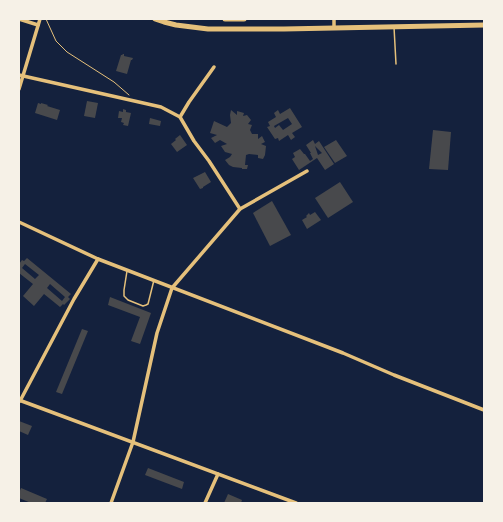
<svg xmlns="http://www.w3.org/2000/svg" width="503" height="522" font-family="'Open Sans',sans-serif">
  <style>
    .building { fill: #48494c; fill-rule: evenodd }
    .lines { fill: none; stroke-linecap: round; stroke-linejoin: round }
    .path { stroke: #e5c07b; stroke-width: 1 }
    .service { stroke: #e5c07b; stroke-width: 1.5 }
    .minor { stroke: #e5c07b; stroke-width: 3.5 }
    .secondary { stroke: #e5c07b; stroke-width: 5 }
  </style>
  <rect width="100%" height="100%" fill="#14213d"/>
  <!-- building -->
  <g class="building">
    <path d="M123 54H124V56L133 58 132 60H131L127 74 116 71 121 55H122Z"/>
    <path d="M87 101 98 103 95 118 84 116Z"/>
    <path d="M38 103 41 104V103L48 105 47 106 60 110 57 120 35 113Z"/>
    <path d="M290 108 302 127 292 133 295 137 291 140 288 135 279 141 278 138 275 139 267 127 270 126 268 122 276 117 274 113 278 110 280 114ZM288 118 292 124 283 130 279 125 275 128 274 126Z"/>
    <path d="M123 109 126 110V112L131 113 128 126 123 125 124 123 121 122 122 118H118L119 111 123 112Z"/>
    <path d="M231 110 237 115V111L244 113 243 116 247 115 251 120 248 124 252 125 250 130 252 134H258V139L262 136 265 142 261 144 266 146 265 155 263 159 258 158V155L249 154 246 155 245 165H248L247 169H242V168L233 167 229 165 225 160 230 157 232 154 225 152 221 146 227 144 220 140 215 143 211 138 217 135 210 133 214 121 227 127 231 123 230 115Z"/>
    <path d="M150 118 161 121 160 126 149 124Z"/>
    <path d="M433 130 451 132 448 170 429 169Z"/>
    <path d="M180 135 187 145 177 152 171 144 176 140 175 139Z"/>
    <path d="M313 140 315 144 319 141 334 164 325 170 317 158 299 170 292 159 295 157 293 153 300 149 304 154H305L310 161 313 159 310 153H311L306 145ZM315 146 322 153 318 155Z"/>
    <path d="M336 140 347 156 335 163 324 147Z"/>
    <path d="M205 172 211 182 203 187V188L200 189 193 178Z"/>
    <path d="M340 182 353 202 328 218 315 198Z"/>
    <path d="M272 201 291 235 270 246 253 213Z"/>
    <path d="M315 212 321 220 307 229 302 220 307 217 306 216 309 213 310 215Z"/>
    <path d="M27 258 71 294 68 297 70 299 64 305 63 304 60 307 44 294 34 306 23 296 33 284 19 273V264L22 260 24 261ZM25 264 39 275 35 279 22 268ZM50 284 65 297 62 301 47 288Z"/>
    <path d="M110 297 151 313 140 344 131 341 140 317 108 305Z"/>
    <path d="M82 329 88 331 62 394 56 392Z"/>
    <path d="M19 421 32 426 28 435 19 431Z"/>
    <path d="M148 468 184 482 182 489 145 475Z"/>
    <path d="M21 488 47 499 45 503H31L19 498V493Z"/>
    <path d="M228 494 242 500 241 503H224Z"/>
  </g>
  <g class="lines">
    <!-- path -->
    <path class="path" d="M46 19 56 41 67 52 114 82 129 95"/>
    <!-- service -->
    <g class="service">
      <path d="M394 27 396 64"/>
      <path d="M127 271 124 290V296L128 300 143 306 146 305 148 304 154 280"/>
    </g>
    <!-- minor -->
    <g class="minor">
      <path d="M19 19 38 25"/>
      <path d="M334 19V27"/>
      <path d="M19 75 161 107 180 117 194 141 209 161 240 209"/>
      <path d="M19 89 40 19"/>
      <path d="M180 117 189 102 214 67"/>
      <path d="M19 222 98 259 343 353 394 375 484 410"/>
      <path d="M19 400 296 503"/>
      <path d="M20 401 74 299 98 259"/>
      <path d="M111 503 133 442 157 333 172 288 240 209 307 171"/>
      <path d="M205 503 218 474"/>
    </g>
    <!-- secondary -->
    <g class="secondary">
      <path d="M155 19 164 22 176 25 208 29H284L484 25"/>
      <path d="M225 19H244"/>
    </g>
  </g>
  <!-- border -->
  <rect width="503" height="522" fill="none" stroke="#f6f1e7" stroke-width="40"/>
</svg>
